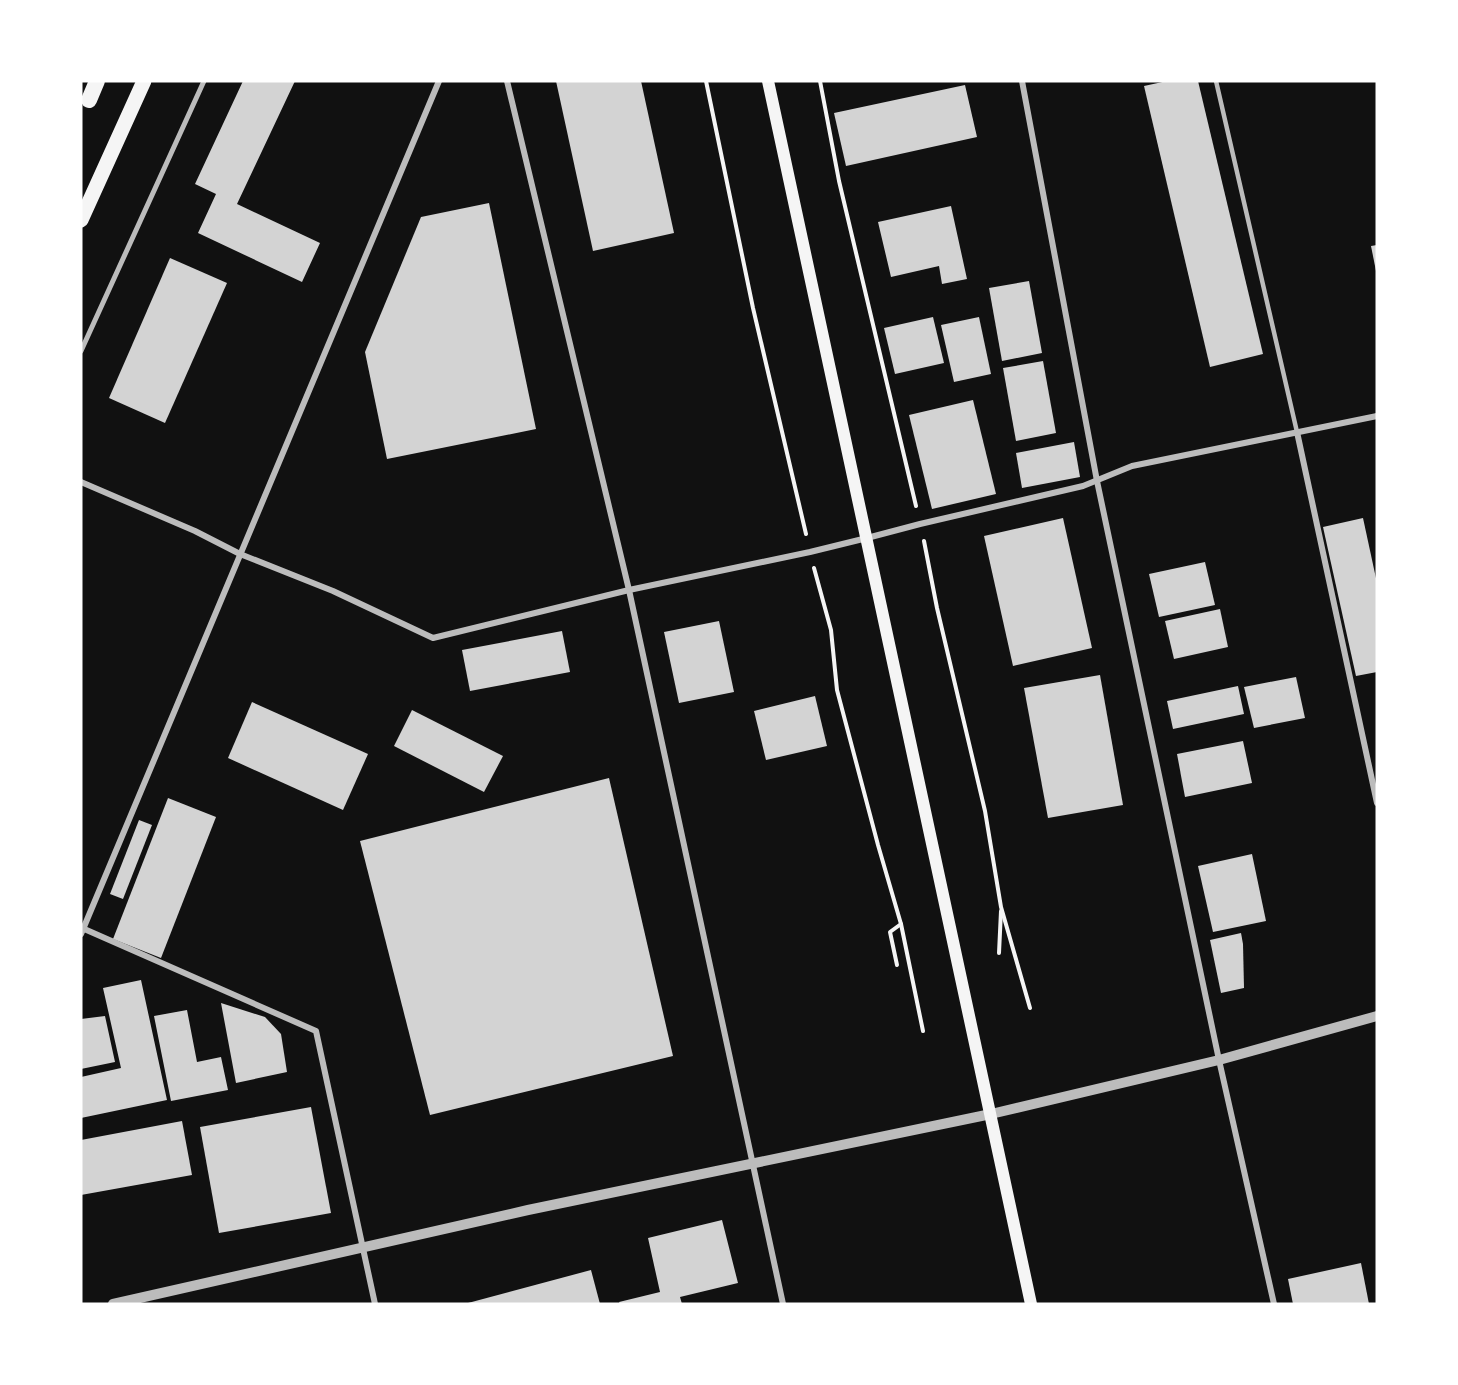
<svg xmlns="http://www.w3.org/2000/svg" width="1458" height="1385" font-family="Poppins,sans-serif">
  <style>
    .building { fill: #d3d3d3 }
    .lines { fill: none; stroke-linecap: round; stroke-linejoin: round }
    .path { stroke: #f5f5f5; stroke-width: 4 }
    .service { stroke: #bcbcbc; stroke-width: 4.5 }
    .pedestrian { stroke: #bcbcbc; stroke-width: 5 }
    .minor { stroke: #bcbcbc; stroke-width: 6 }
    .tertiary { stroke: #bcbcbc; stroke-width: 10 }
    .secondary { stroke: #f5f5f5; stroke-width: 12 }
    .primary { stroke: #f5f5f5; stroke-width: 15 }
    .trunk { stroke: #f5f5f5; stroke-width: 16 }
  </style>
  <rect width="100%" height="100%" fill="#111"/>
  <!-- building -->
  <g class="building">
    <path d="M243 81H295L237 204 320 243 302 282 198 233 216 194 195 184Z"/>
    <path d="M556 81H641L674 233 593 251Z"/>
    <path d="M1167 81H1198L1263 354 1210 367 1144 86Z"/>
    <path d="M965 85 977 137 846 166 834 113Z"/>
    <path d="M489 203 536 429 387 459 365 352 421 217Z"/>
    <path d="M951 206 967 279 942 284 939 266 891 277 878 222Z"/>
    <path d="M1377 245V270L1376 271 1371 246Z"/>
    <path d="M170 258 227 283 165 423 109 398Z"/>
    <path d="M1029 281 1042 353 1002 361 989 288Z"/>
    <path d="M933 317 944 363 895 374 884 328Z"/>
    <path d="M979 317 991 374 954 382 941 325Z"/>
    <path d="M1043 361 1056 433 1016 441 1003 368Z"/>
    <path d="M973 400 996 494 932 509 909 415Z"/>
    <path d="M1074 442 1080 477 1022 488 1016 453Z"/>
    <path d="M1063 518 1092 648 1013 666 984 536Z"/>
    <path d="M1363 518 1377 583V672L1356 676 1323 527Z"/>
    <path d="M1205 562 1215 605 1159 617 1149 574Z"/>
    <path d="M1220 609 1228 647 1174 659 1165 621Z"/>
    <path d="M719 621 734 692 679 703 664 632Z"/>
    <path d="M562 631 570 672 470 691 462 650Z"/>
    <path d="M1100 675 1123 805 1048 818 1024 688Z"/>
    <path d="M1296 677 1305 718 1254 728 1244 687Z"/>
    <path d="M1238 686 1244 714 1173 729 1167 701Z"/>
    <path d="M815 696 827 746 766 760 754 711Z"/>
    <path d="M252 702 368 754 343 810 228 758Z"/>
    <path d="M412 710 503 756 484 792 394 746Z"/>
    <path d="M1243 741 1252 783 1185 797 1177 754Z"/>
    <path d="M609 778 673 1056 430 1115 360 841Z"/>
    <path d="M168 798 216 817 161 958 113 939Z"/>
    <path d="M139 820 152 825 123 899 110 894Z"/>
    <path d="M1252 854 1266 921 1213 932 1198 866Z"/>
    <path d="M1241 933 1243 944 1244 988 1221 993 1210 940Z"/>
    <path d="M141 980 167 1100 81 1118V1077L121 1068 103 988Z"/>
    <path d="M221 1003 265 1017 281 1034 287 1072 236 1083Z"/>
    <path d="M187 1010 197 1062 221 1057 228 1090 171 1101 154 1016Z"/>
    <path d="M105 1016 115 1062 81 1069V1019Z"/>
    <path d="M311 1107 331 1213 219 1233 200 1127Z"/>
    <path d="M182 1121 192 1175 81 1195V1140Z"/>
    <path d="M722 1220 738 1283 680 1297 682 1304H620L619 1302 660 1292 648 1238Z"/>
    <path d="M1361 1263 1369 1304H1293L1288 1279Z"/>
    <path d="M591 1270 600 1304H469L468 1303Z"/>
  </g>
  <g class="lines">
    <!-- path -->
    <g class="path">
      <path d="M706 81 753 308 806 534"/>
      <path d="M820 81 839 181 916 506"/>
      <path d="M924 541 937 608 985 811 1001 907 1030 1008"/>
      <path d="M814 568 831 630 837 690 878 845 901 924 923 1031"/>
      <path d="M999 953 1001 911"/>
      <path d="M897 965 890 932 901 924"/>
    </g>
    <!-- service -->
    <path class="service" d="M1216 81 1297 432"/>
    <!-- pedestrian -->
    <path class="pedestrian" d="M81 351 204 81"/>
    <!-- minor -->
    <g class="minor">
      <path d="M507 81 629 590 783 1304"/>
      <path d="M1022 81 1097 481 1219 1060 1274 1304"/>
      <path d="M1297 432 1377 803"/>
      <path d="M81 482 195 531 240 554 333 591 433 638 629 590 810 552 867 538 920 524 1083 486 1132 466 1377 416"/>
      <path d="M82 928 316 1031 375 1304"/>
      <path d="M81 934 439 81"/>
    </g>
    <!-- tertiary -->
    <path class="tertiary" d="M113 1304 528 1210 991 1114 1219 1060 1377 1016"/>
    <!-- secondary -->
    <path class="secondary" d="M768 81 1031 1304"/>
    <!-- primary -->
    <path class="primary" d="M81 220 144 81"/>
    <!-- trunk -->
    <path class="trunk" d="M89 100 97 81"/>
  </g>
  <!-- border -->
  <rect width="1458" height="1385" fill="none" stroke="#ffffff" stroke-width="165"/>
</svg>
